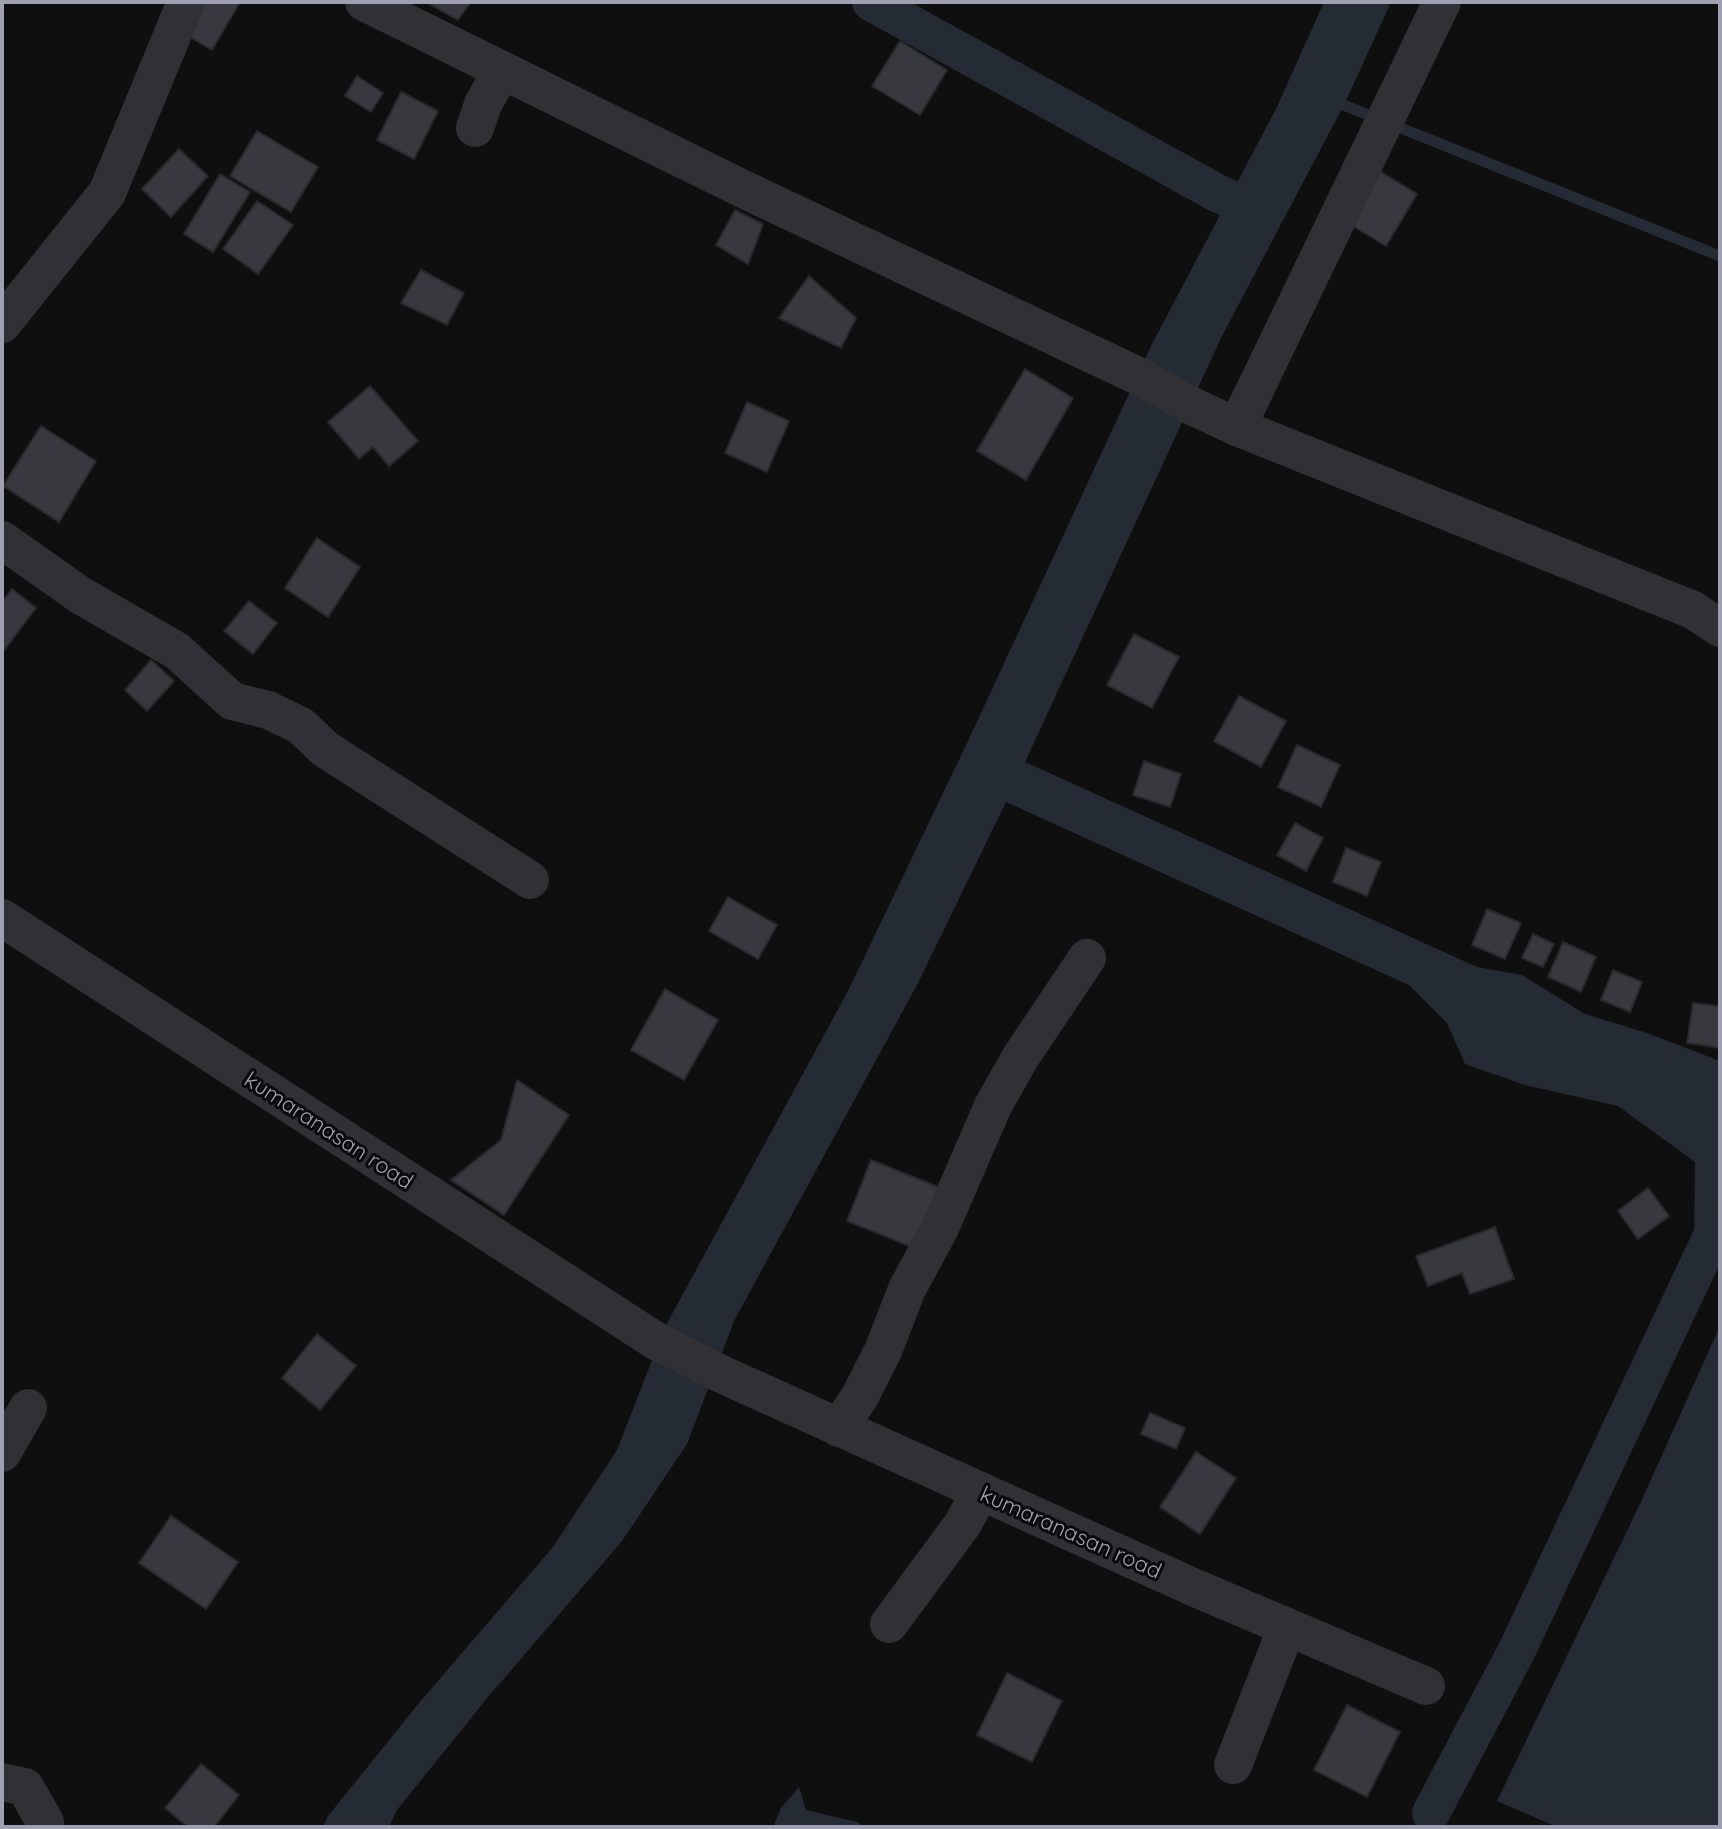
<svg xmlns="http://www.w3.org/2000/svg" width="1722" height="1829" font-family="Quicksand,sans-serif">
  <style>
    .water { fill: #252b34 }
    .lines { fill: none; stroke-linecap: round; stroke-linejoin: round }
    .stream { stroke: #252b34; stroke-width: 11 }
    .canal { stroke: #252b34; stroke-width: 38 }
    .building { fill: #38393e; stroke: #29292c; stroke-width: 2 }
    .minor { stroke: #303035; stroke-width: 38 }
    .labels { text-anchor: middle; stroke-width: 6; stroke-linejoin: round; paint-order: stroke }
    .street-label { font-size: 22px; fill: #9fa1b2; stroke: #0a0a0b }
  </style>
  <rect width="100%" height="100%" fill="#0f0f10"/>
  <!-- water -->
  <g class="water">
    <path d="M1324 2H1391L1345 103 1222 336 1025 762 1477 967 1522 975 1585 1014 1647 1033 1720 1061V1238L1694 1248 1695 1162 1618 1106 1525 1085 1465 1064 1447 1023 1409 985 1006 802 917 985 734 1321 687 1444 622 1541 488 1697 397 1810 389 1827H323L328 1816 419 1703 553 1547 617 1450 665 1327 848 991 968 741 1153 342 1276 109Z"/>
    <path d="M1720 1326V1827H1557L1497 1801 1640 1504Z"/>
    <path d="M799 1787 806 1810 857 1822 865 1827H773L781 1808Z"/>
  </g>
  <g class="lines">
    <!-- stream -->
    <path class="stream" d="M1331 100 1720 256"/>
    <!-- canal -->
    <g class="canal">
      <path d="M871 2 1217 193 1251 208"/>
      <path d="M1431 1813 1517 1650 1720 1219"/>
    </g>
  </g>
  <!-- building -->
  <g class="building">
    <path d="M199 2H240L212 50 181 32Z"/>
    <path d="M426 2H471L458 20Z"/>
    <path d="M900 41 947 70 920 115 872 86Z"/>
    <path d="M357 76 383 93 371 112 345 96Z"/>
    <path d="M401 92 438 111 414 159 377 140Z"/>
    <path d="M257 131 318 167 291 212 230 176Z"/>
    <path d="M179 149 208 176 171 217 142 189Z"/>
    <path d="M1378 170 1417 194 1386 246 1346 222Z"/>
    <path d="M220 174 250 192 213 252 184 234Z"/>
    <path d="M257 201 293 225 258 274 223 249Z"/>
    <path d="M735 210 763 224 748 264 716 245Z"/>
    <path d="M421 270 464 293 447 325 401 303Z"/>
    <path d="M809 276 856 318 841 348 779 318Z"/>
    <path d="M1025 369 1073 398 1026 480 977 451Z"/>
    <path d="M370 386 418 441 389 466 373 447 359 459 328 422Z"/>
    <path d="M747 402 789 421 767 472 725 453Z"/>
    <path d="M41 426 96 461 59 522 3 486Z"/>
    <path d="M317 538 360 567 328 617 285 588Z"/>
    <path d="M12 589 36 608 2 653V602Z"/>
    <path d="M249 601 277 623 253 654 224 631Z"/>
    <path d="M1134 634 1179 657 1152 708 1107 685Z"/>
    <path d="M151 660 174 681 147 711 125 690Z"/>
    <path d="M1239 696 1286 721 1261 767 1214 741Z"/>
    <path d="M1297 745 1340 765 1321 807 1278 787Z"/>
    <path d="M1144 761 1181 774 1170 807 1133 795Z"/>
    <path d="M1295 823 1323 838 1306 871 1277 855Z"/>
    <path d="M1346 848 1381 862 1367 896 1333 882Z"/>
    <path d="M728 897 777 925 758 959 709 931Z"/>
    <path d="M1487 909 1521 923 1505 959 1472 945Z"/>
    <path d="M1533 934 1554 944 1543 967 1522 958Z"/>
    <path d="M1563 942 1596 957 1581 992 1548 977Z"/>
    <path d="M1613 970 1642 982 1630 1012 1601 1000Z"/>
    <path d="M665 989 718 1020 684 1080 631 1050Z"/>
    <path d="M1693 1003 1720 1006V1048L1687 1043Z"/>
    <path d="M517 1080 569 1115 504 1215 451 1180 501 1140Z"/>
    <path d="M871 1160 941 1188 917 1249 847 1221Z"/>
    <path d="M1648 1188 1669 1216 1638 1239 1618 1211Z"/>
    <path d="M1495 1227 1514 1279 1470 1294 1462 1273 1428 1286 1416 1256Z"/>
    <path d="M317 1334 356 1366 320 1410 282 1378Z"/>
    <path d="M1150 1413 1185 1428 1176 1449 1141 1434Z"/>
    <path d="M1196 1452 1236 1478 1200 1534 1160 1507Z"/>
    <path d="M171 1516 238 1562 206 1609 139 1563Z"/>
    <path d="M1007 1673 1062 1701 1032 1762 977 1735Z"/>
    <path d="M1347 1705 1400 1732 1367 1797 1314 1770Z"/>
    <path d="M201 1764 239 1795 214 1827H188L165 1808Z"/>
  </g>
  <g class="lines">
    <!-- minor -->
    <g class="minor">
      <path d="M364 2 741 188 1136 375 1192 406 1237 427"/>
      <path d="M1442 2 1237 427 1693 610 1720 628"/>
      <path d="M475 128 483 104 502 70"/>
      <path d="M2 324 107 193 186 2"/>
      <path d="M2 540 80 595 177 651 232 701 268 710 301 726 325 749 530 880"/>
      <path d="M2 918 656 1341 719 1373 1193 1587 1426 1686"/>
      <path d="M839 1428 860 1396 883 1351 907 1289 940 1228 993 1106 1020 1058 1087 958"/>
      <path d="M2 1453 28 1408"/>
      <path d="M889 1624 962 1525 981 1491"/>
      <path d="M1233 1765 1287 1627"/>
      <path d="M2 1782 25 1787 45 1822V1827"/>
    </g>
  </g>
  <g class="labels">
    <!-- street labels -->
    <g class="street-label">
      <text transform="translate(329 1130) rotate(33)" y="8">kumaranasan road</text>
      <text transform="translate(1071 1532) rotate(24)" y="8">kumaranasan road</text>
    </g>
  </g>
  <!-- border -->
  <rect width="1722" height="1829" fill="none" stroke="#9fa1b2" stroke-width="8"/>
</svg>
